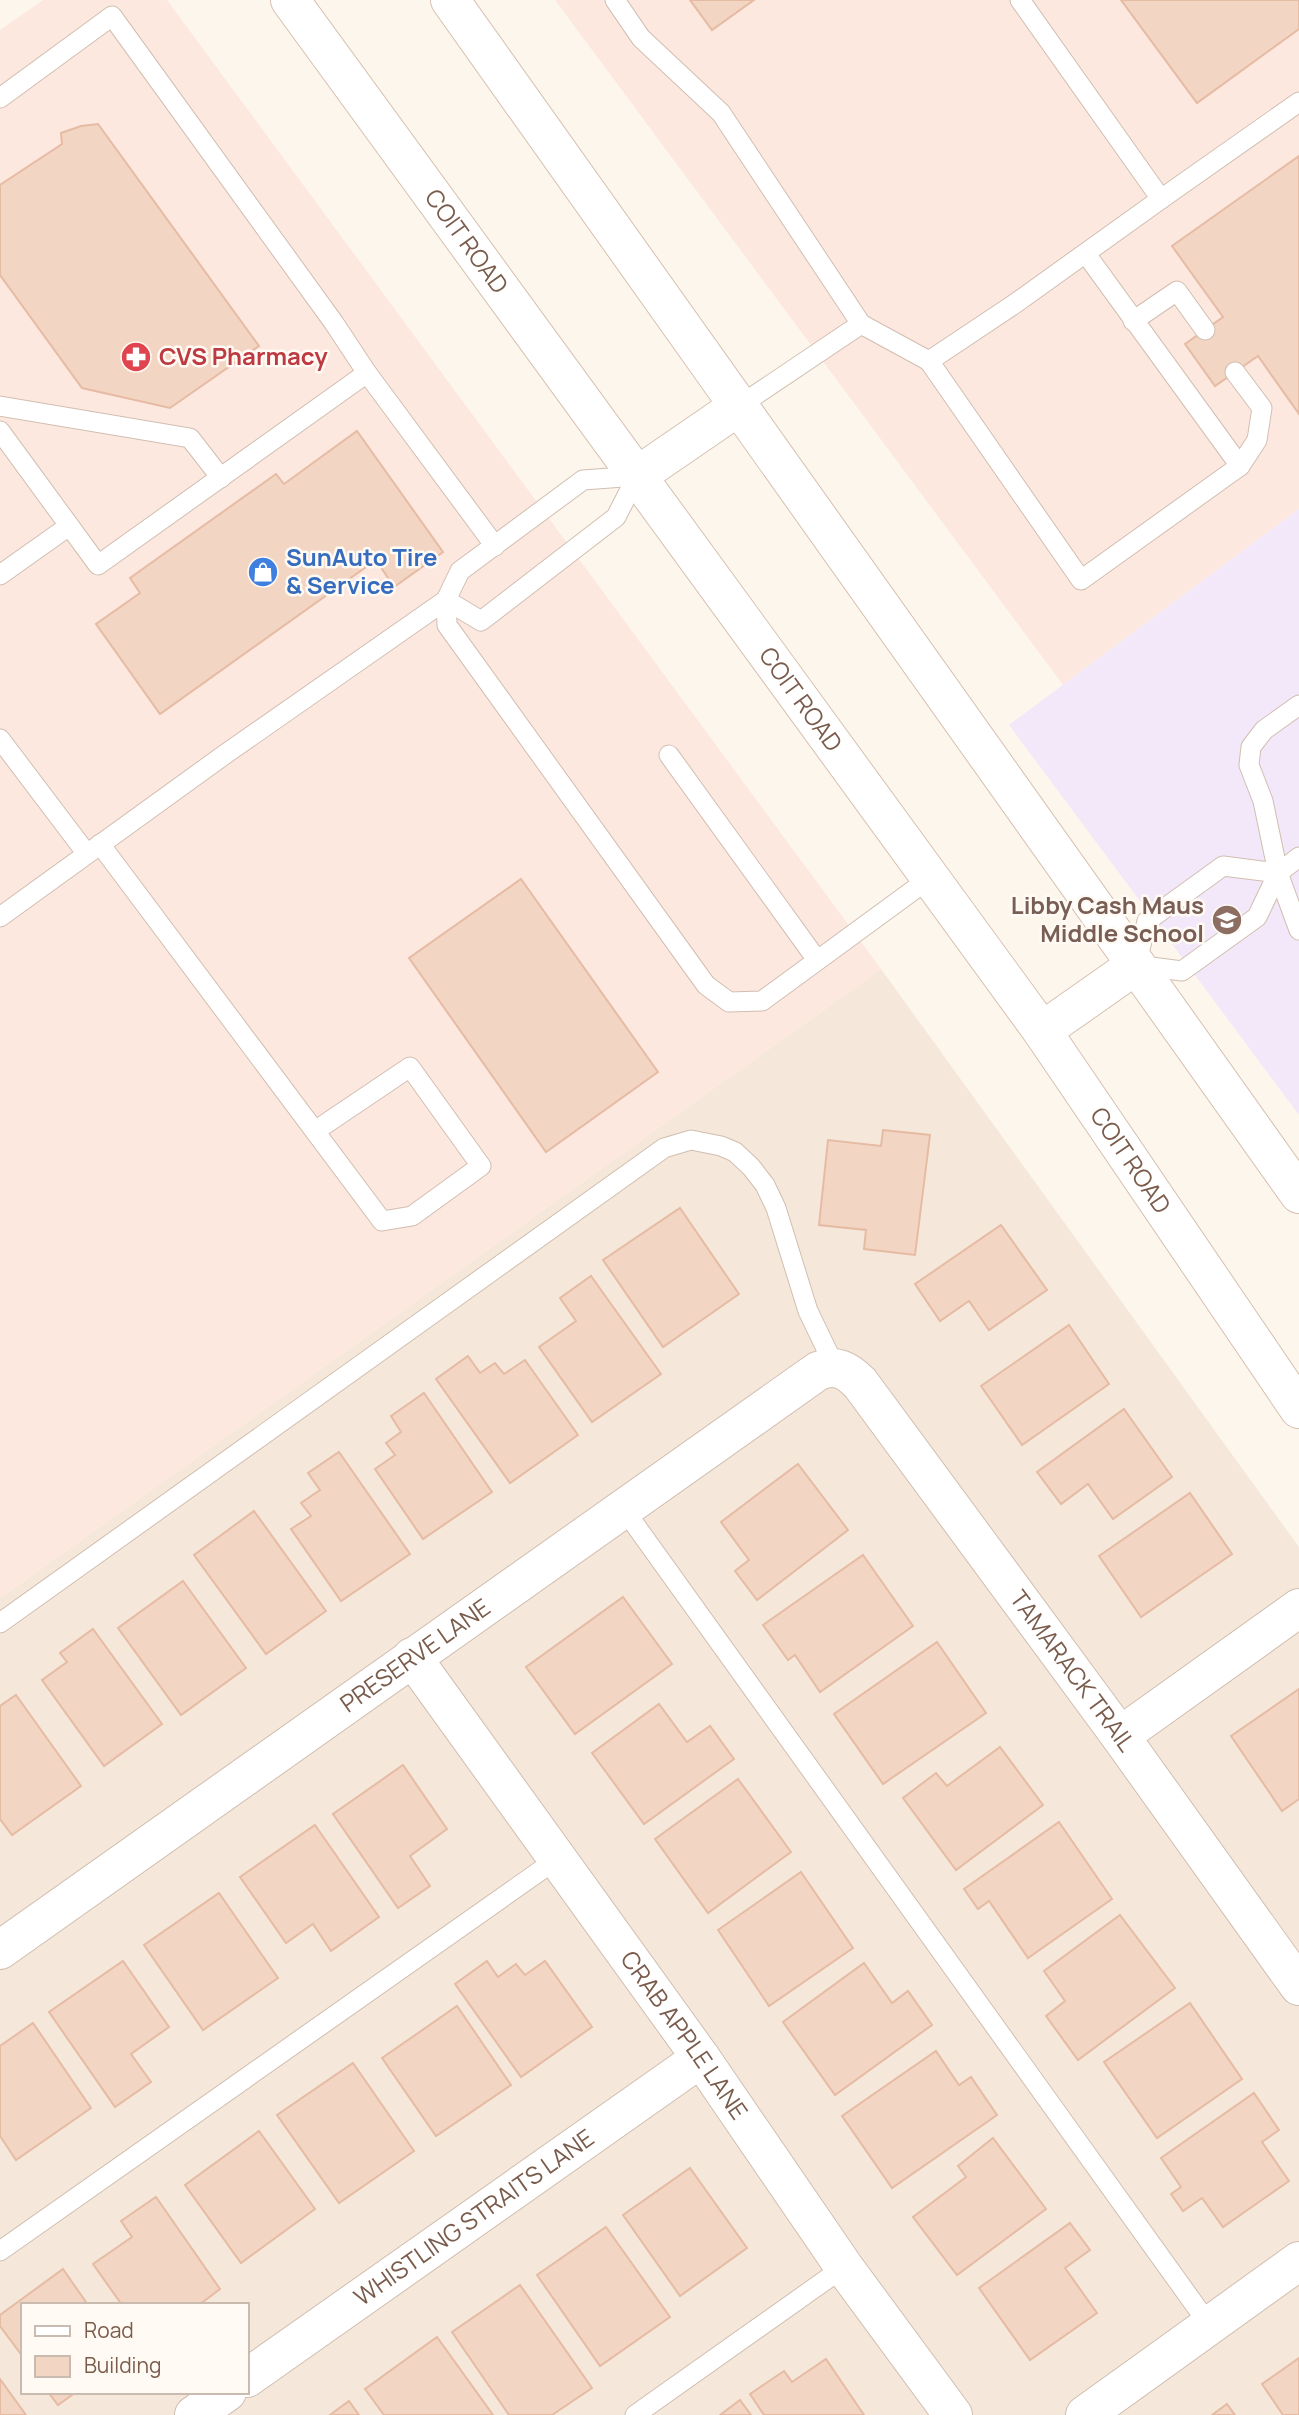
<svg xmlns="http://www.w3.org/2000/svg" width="1299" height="2415" font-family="Manrope,sans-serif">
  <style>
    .residential { fill: #f5e8da; fill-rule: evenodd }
    .commercial { fill: #fde8e0 }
    .education { fill: #f3e8fa }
    .building { fill: #f3d5c3; stroke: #e6bba3; stroke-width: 2 }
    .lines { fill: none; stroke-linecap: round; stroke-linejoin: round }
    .lane-casing { stroke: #d1beb0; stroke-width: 21 }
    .street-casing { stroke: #d1beb0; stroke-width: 40 }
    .secondary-casing { stroke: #d6c0b0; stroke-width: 40 }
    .lane { stroke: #fff; stroke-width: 19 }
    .street { stroke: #fff; stroke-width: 38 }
    .secondary { stroke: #fff; stroke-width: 38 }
    .labels { text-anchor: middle; stroke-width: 5; stroke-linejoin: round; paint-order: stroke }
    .street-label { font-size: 24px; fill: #7a5c4d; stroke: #fffaf3 }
    .health-label { font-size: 24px; font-weight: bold; fill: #be3a42; stroke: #fffaf3; text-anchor: start }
    .shop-label { font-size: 24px; font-weight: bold; fill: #366cbe; stroke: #fffaf3; text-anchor: start }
    .education-label { font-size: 24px; font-weight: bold; fill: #785e54; stroke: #fffaf3; text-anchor: end }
  </style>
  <rect width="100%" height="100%" fill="#fdf6ec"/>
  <!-- residential -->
  <path class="residential" d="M881 969 1299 1547V2415H0V1598ZM23 2305H247V2392H23Z"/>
  <!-- commercial -->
  <g class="commercial">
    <path d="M43 0H167L881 969 0 1598V30Z"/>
    <path d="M555 0H1299V509L1063 685Z"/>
  </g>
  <!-- education -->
  <path class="education" d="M1299 509V1115L1009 725Z"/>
  <!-- building -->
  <g class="building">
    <path d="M690 0H754L712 30Z"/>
    <path d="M1121 0H1299V29L1197 103Z"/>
    <path d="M98 124 259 346 170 408 82 388 0 275V185L62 144 61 133 81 126Z"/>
    <path d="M1299 156V414L1258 356 1215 386 1185 344 1223 317 1172 246Z"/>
    <path d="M357 431 443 552 394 587 376 560 160 714 96 624 140 593 130 578 276 474 284 484Z"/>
    <path d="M521 879 658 1072 546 1152 409 958Z"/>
    <path d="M883 1130 930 1135 915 1255 864 1249 866 1230 819 1225 828 1140 881 1146Z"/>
    <path d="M680 1208 739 1294 663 1347 603 1260Z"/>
    <path d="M1001 1225 1047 1290 989 1330 969 1301 940 1321 915 1284Z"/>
    <path d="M591 1276 661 1374 592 1422 539 1347 576 1321 560 1298Z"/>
    <path d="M1069 1325 1109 1384 1022 1445 981 1386Z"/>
    <path d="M468 1356 480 1373 495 1363 504 1374 525 1360 578 1435 510 1483 436 1379Z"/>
    <path d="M424 1393 492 1492 423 1539 375 1469 395 1455 386 1443 401 1432 391 1416Z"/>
    <path d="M1124 1409 1172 1477 1113 1519 1088 1484 1061 1504 1037 1472Z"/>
    <path d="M339 1452 410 1554 341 1601 291 1529 311 1516 301 1503 320 1490 308 1473Z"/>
    <path d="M798 1464 848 1530 757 1600 735 1571 749 1560 721 1522Z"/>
    <path d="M1190 1493 1232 1554 1141 1617 1099 1556Z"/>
    <path d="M254 1511 326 1611 266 1654 194 1555Z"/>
    <path d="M863 1555 913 1626 820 1692 795 1655 788 1660 763 1625Z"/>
    <path d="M183 1581 246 1668 181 1715 118 1628Z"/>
    <path d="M623 1597 672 1664 575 1734 526 1667Z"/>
    <path d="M93 1629 162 1724 104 1766 42 1680 67 1662 60 1653Z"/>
    <path d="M937 1642 986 1713 883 1784 834 1714Z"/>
    <path d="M1299 1689V1799L1282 1811 1231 1736Z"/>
    <path d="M16 1695 81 1786 12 1835 0 1819V1706Z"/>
    <path d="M659 1704 687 1742 710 1726 734 1759 644 1824 592 1753Z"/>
    <path d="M1000 1747 1043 1805 956 1870 903 1798 936 1773 947 1786Z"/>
    <path d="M403 1765 447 1829 410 1856 430 1886 398 1908 333 1814Z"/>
    <path d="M738 1779 791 1852 708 1913 655 1839Z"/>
    <path d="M1059 1822 1112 1899 1028 1958 989 1901 978 1909 964 1889Z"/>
    <path d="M315 1825 379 1917 331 1951 313 1924 286 1943 240 1877Z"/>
    <path d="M801 1872 853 1948 769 2006 718 1930Z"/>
    <path d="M219 1893 278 1978 203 2030 144 1945Z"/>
    <path d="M1120 1915 1175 1988 1078 2060 1046 2016 1065 2001 1044 1971Z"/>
    <path d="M123 1961 169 2027 131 2054 151 2082 115 2107 49 2012Z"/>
    <path d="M487 1961 498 1977 516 1964 525 1975 545 1961 592 2027 521 2077 455 1984Z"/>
    <path d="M864 1963 892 2003 908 1991 932 2025 835 2095 783 2022Z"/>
    <path d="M1190 2003 1242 2079 1157 2138 1104 2062Z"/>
    <path d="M457 2006 511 2085 436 2136 382 2058Z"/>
    <path d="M33 2023 91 2108 16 2160 0 2136V2046Z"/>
    <path d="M936 2051 959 2085 971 2077 997 2115 892 2188 842 2116Z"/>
    <path d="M353 2063 414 2151 339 2203 277 2115Z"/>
    <path d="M1254 2093 1279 2130 1262 2142 1289 2181 1223 2227 1202 2198 1183 2211 1171 2194 1181 2187 1161 2158Z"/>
    <path d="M259 2131 315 2209 241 2263 185 2185Z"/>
    <path d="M993 2138 1046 2209 957 2275 913 2217 966 2177 958 2166Z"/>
    <path d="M690 2168 747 2248 680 2296 623 2215Z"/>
    <path d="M156 2197 220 2289 199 2305H122L93 2264 132 2237 121 2221Z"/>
    <path d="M1070 2223 1090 2250 1065 2268 1097 2313 1030 2360 979 2288Z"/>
    <path d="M606 2227 670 2317 600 2366 537 2275Z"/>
    <path d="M63 2269 88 2305H23V2357L0 2326V2315Z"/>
    <path d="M520 2285 592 2388 552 2415H509L452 2332Z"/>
    <path d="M437 2337 493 2415H384L365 2389Z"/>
    <path d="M1299 2358V2415H1283L1262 2384Z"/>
    <path d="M826 2359 864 2415H764L750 2394 784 2371 792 2382Z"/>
    <path d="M0 2379 26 2415H0Z"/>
    <path d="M48 2392H76L58 2405Z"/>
    <path d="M740 2400 751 2415H720Z"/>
    <path d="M349 2401 359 2415H330Z"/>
    <path d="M1227 2404 1235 2415H1212Z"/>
  </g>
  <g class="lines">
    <!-- lane casing -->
    <g class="lane-casing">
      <g id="lane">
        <path d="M615 0 641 38 721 113 861 324"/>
        <path d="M0 98 112 16 334 323 367 373"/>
        <path d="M1161 199 1299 102"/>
        <path d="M1133 321 1177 291 1205 330"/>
        <path d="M929 361 1081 580 1240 466 1086 254"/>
        <path d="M1235 372 1262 408 1257 440 1240 466"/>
        <path d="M0 406 190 438 221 478"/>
        <path d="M739 406 861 324 929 361 1013 305 1161 199 1020 0"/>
        <path d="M0 431 98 565 367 373 495 546"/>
        <path d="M0 575 69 526"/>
        <path d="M446 600 447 625 706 985 729 1002 762 1001 930 878"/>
        <path d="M446 600 481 621 616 517 637 476"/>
        <path d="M1299 705 1264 730 1251 747 1249 765 1263 801 1278 873 1299 930"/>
        <path d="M0 739 87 854"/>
        <path d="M669 755 817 960"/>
        <path d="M100 844 382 1221 412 1216 481 1166 410 1067 315 1131"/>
        <path d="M1278 873 1223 866 1147 921 1136 965 1182 971 1257 917 1278 873 1299 857"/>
        <path d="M0 917 224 755 446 600 460 571 583 480 637 476"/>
        <path d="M623 1508 1210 2326"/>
        <path d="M0 1623 664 1148 691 1140 721 1146 735 1152 751 1167 765 1185 776 1208 808 1311 835 1367"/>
        <path d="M0 2251 557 1859"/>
        <path d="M635 2415 844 2267"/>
      </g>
    </g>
    <!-- street casing -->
    <g class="street-casing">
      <g id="street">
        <path id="s1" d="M412 1657 701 2058 844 2267 953 2415"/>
        <path d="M1120 1736 1299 1608"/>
        <path id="s2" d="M0 1950 818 1371C836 1364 847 1370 860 1383L1120 1736 1299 1986"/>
        <path id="s3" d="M247 2378 701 2058"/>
        <path d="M194 2415 227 2392"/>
        <path d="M1085 2415 1299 2261"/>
      </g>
    </g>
    <!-- secondary casing -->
    <g class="secondary-casing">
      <g id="secondary">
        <path id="s4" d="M290 0 1042 1031 1299 1409"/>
        <path d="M450 0 1299 1194"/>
        <path d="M637 476 739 406"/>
        <path d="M1042 1031 1136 965"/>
      </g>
    </g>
    <!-- lane -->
    <use href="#lane" class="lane"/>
    <!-- street -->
    <use href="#street" class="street"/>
    <!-- secondary -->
    <use href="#secondary" class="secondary"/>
  </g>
  <!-- icons -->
  <defs>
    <g id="pharmacy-disc" transform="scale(1.575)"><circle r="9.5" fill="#e0444e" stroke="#fffaf3"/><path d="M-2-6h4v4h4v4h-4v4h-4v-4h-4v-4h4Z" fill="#fff"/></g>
    <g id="shop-disc" transform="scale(1.575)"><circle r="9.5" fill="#3f7fe0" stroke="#fffaf3"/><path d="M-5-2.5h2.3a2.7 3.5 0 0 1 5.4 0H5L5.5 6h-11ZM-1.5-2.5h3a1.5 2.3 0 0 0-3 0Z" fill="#fff"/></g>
    <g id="school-disc" transform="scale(1.575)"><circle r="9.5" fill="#8d6e63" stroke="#fffaf3"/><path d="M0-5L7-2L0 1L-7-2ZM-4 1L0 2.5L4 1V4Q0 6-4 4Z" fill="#fff"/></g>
  </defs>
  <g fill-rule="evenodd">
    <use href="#pharmacy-disc" x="136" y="357"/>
    <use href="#shop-disc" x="263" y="572"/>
    <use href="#school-disc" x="1227" y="920"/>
  </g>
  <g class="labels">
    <!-- street labels -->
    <g class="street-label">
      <text dy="8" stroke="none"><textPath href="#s4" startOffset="299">COIT ROAD</textPath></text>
      <text dy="8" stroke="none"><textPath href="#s4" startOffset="866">COIT ROAD</textPath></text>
      <text dy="8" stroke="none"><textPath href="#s4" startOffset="1433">COIT ROAD</textPath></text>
      <text dy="8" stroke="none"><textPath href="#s2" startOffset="509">PRESERVE LANE</textPath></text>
      <text dy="8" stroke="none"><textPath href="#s2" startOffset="1407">TAMARACK TRAIL</textPath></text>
      <text dy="8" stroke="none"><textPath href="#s1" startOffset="466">CRAB APPLE LANE</textPath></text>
      <text dy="8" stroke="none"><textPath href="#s3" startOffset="278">WHISTLING STRAITS LANE</textPath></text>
    </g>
    <!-- health labels -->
    <g class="health-label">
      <text x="159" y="365">CVS Pharmacy</text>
    </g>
    <!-- shop labels -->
    <g class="shop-label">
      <text x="286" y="566">SunAuto Tire<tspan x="286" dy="28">&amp; Service</tspan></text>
    </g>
    <!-- education labels -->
    <g class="education-label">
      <text x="1204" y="914">Libby Cash Maus<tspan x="1204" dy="28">Middle School</tspan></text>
    </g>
  </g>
  <!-- legend -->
  <rect x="21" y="2303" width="228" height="91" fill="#fffaf3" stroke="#cabbb1" stroke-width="2"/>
  <rect x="35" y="2326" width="35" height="10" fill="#ffffff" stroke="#cabbb1" stroke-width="2"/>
  <text x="84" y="2338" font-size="21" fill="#7a5c4d">Road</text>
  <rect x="35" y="2356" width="35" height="21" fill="#f3d5c3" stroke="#cabbb1" stroke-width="2"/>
  <text x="84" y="2373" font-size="21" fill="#7a5c4d">Building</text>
</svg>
